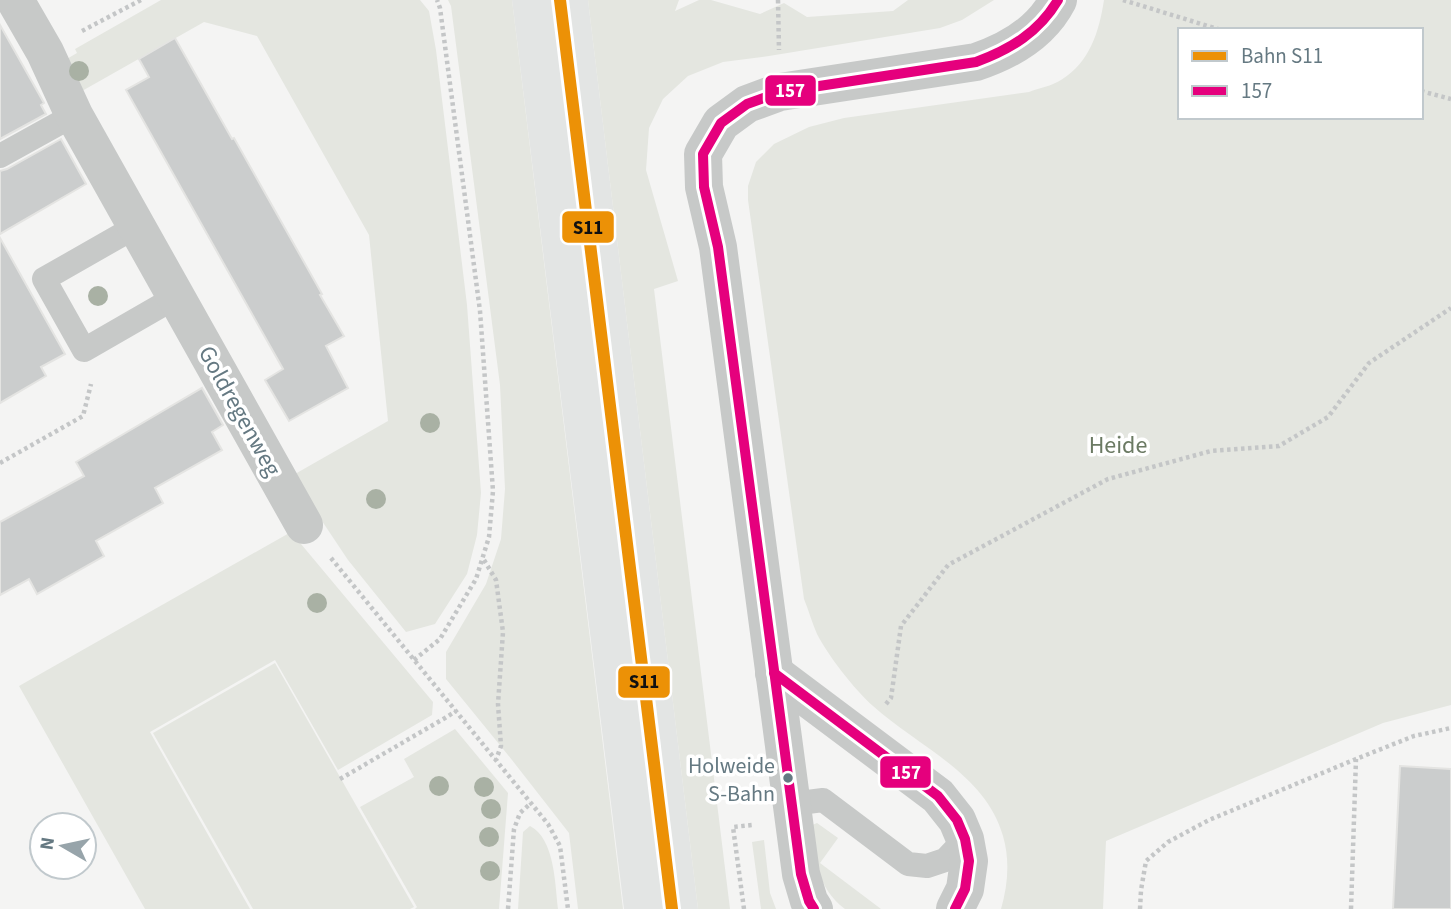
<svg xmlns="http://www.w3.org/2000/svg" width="1451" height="909" font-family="'Source Sans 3',sans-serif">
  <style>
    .built { fill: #e3e5e4 }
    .green { fill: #e4e6e0; fill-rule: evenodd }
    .building { fill: #cbcdcd; stroke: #e4e4e2; stroke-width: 2 }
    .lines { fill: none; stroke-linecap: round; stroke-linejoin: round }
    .path { stroke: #c4c6c7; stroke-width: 4.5; stroke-dasharray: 3.5 3.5; stroke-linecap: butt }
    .lane { stroke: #c7c9c8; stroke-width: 24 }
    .street { stroke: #c7c9c8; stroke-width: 38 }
    .bus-1-casing { stroke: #fff; stroke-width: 16 }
    .bus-1 { stroke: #e5007d; stroke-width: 10 }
    .rail-1-casing { stroke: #fff; stroke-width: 18 }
    .rail-1 { stroke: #ec9106; stroke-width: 12 }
    .tree { fill: #a9b1a4 }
    .bus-dot { fill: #657982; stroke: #fff; stroke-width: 2.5 }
    .labels { text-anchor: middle; stroke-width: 7; stroke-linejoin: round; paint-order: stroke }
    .bus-label { font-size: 22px; fill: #657982; stroke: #fff; text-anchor: end }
    .street-label { font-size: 24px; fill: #657982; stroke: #fff }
    .park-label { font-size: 24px; fill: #6b7a63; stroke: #fff }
    .line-badge { stroke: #fff; stroke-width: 2.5 }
    .badge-label { font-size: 19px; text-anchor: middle; font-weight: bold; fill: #fff }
    .pale-badge-label { font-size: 19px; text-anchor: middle; font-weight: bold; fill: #111 }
  </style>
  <rect width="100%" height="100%" fill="#f4f4f3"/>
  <!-- built -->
  <path class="built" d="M512 0H588L698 909H624Z"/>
  <!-- green -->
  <g class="green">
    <path d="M161 0H420L429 11 436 50 467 305 481 493 477 535 467 574 435 624 406 632 348 560 320 518 295 474 388 421 369 235 257 36 204 22 82 91 65 60 77 53 75 49Z"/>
    <path d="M448 0H512L623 909H578L569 833 512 760 446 679V652L486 584 501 539 505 489 500 385 451 6Z"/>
    <path d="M588 0H679L675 11 699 0H711L760 14 784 3 807 17 893 11 908 0H994L962 20 940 28 769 56 723 62 688 76 663 99 649 128 646 170 678 281 654 289 730 909H698Z"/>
    <path d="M1104 0H1451V705L1383 723 1106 841 1103 909H1001C1008 885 1010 860 1003 836 985 773 917 746 873 706 854 689 829 657 817 634 812 623 809 611 804 599L748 200V186L756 162 774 144 809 127 844 118 1029 92C1039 88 1052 86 1061 80 1090 62 1099 32 1104 0ZM1180 30H1421V117H1180Z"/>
    <path d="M291 532 433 702 432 715 338 770 275 660 150 732 250 909H145L19 686Z"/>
    <path d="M275 663 414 907 410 909H253L153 733Z"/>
    <path d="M455 729 508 793 499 909H415L417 907 360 807 414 777 404 759Z"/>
    <path d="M817 823 838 838 820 863 881 909H845C817 888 815 858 810 826Z"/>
    <path d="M530 826C555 839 555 884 558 909H518L523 832Z"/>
    <path d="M764 840 770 893 776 909H761L752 842Z"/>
  </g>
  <!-- building -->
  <g class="building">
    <path d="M0 25 44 103 41 105 46 114 0 139Z"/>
    <path d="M175 38 232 139 234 138 322 294 320 295 344 336 326 346 348 388 289 421 265 380 283 369 126 90 149 77 139 59Z"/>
    <path d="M61 139 86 184 0 234V171L7 169Z"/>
    <path d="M0 238 65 354 41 367 46 376 0 403Z"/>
    <path d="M202 388 223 425 212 432 222 450 155 488 163 503 96 541 104 556 37 594 29 579 0 595V522L84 476 76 462Z"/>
    <path d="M1400 766 1451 769V909H1393Z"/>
  </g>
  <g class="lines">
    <!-- path -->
    <g class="path">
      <path d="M778 0 779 50"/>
      <path d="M1123 0 1221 30"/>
      <path d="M82 31 141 0"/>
      <path d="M1421 91 1451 99"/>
      <path d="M0 463 83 416 91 384"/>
      <path d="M331 558 548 824 560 846 568 909"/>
      <path d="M484 560 496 580 503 632 498 704 501 746 496 760"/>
      <path d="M414 660 440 639 476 579 489 537 493 491 480 311 440 8 437 0"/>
      <path d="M886 704 891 698 901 626 948 565 1108 479 1211 451 1279 446 1328 417 1369 363 1451 308"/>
      <path d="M340 779 445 718 456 711"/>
      <path d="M508 909 514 829 520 813 531 803"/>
      <path d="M744 909 733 827 752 825"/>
      <path d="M1140 909 1141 890 1146 861 1168 842 1209 820 1356 759 1414 736 1451 728"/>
      <path d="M1351 909 1356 759"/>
    </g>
    <!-- lane -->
    <g class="lane">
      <path d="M0 156 74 115"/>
      <path d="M137 226 44 279 84 350 176 297"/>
      <path d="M792 804 823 800 908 864 927 866 945 860 965 839"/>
    </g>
    <!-- street -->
    <g class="street">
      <path d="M15 0 45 52 74 115 304 525"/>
      <path d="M774 673 938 796 957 820 965 839 969 861 965 889 955 909"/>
      <path d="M814 909 809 901 801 874 718 247 704 187 703 154 721 123 747 104 780 92 976 62C1009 51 1041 33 1058 0"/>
    </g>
    <!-- bus-1 casing -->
    <g class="bus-1-casing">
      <g id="bus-1">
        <path d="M774 673 938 796 957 820 965 839 969 861 965 889 955 909"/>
        <path d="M814 909 809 901 801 874 718 247 704 187 703 154 721 123 747 104 780 92 976 62C1011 49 1039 32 1058 0"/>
      </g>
    </g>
    <!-- bus-1 -->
    <use href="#bus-1" class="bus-1"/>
    <!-- rail-1 casing -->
    <g class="rail-1-casing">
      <path id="rail-1" d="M560 0 672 909"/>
    </g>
    <!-- rail-1 -->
    <use href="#rail-1" class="rail-1"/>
  </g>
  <!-- trees -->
  <g class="tree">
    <circle cx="79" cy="71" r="10"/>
    <circle cx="98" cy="296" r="10"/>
    <circle cx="430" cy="423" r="10"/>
    <circle cx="376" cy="499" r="10"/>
    <circle cx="317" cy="603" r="10"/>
    <circle cx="439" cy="786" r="10"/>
    <circle cx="484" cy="787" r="10"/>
    <circle cx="491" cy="809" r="10"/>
    <circle cx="489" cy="837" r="10"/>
    <circle cx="490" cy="871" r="10"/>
  </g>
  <!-- markers -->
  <circle class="bus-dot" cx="788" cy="778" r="6"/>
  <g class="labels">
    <!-- bus labels -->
    <g class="bus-label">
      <text x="775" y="773">Holweide<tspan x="775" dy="28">S-Bahn</tspan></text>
    </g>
    <!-- street labels -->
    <g class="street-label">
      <text transform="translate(240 411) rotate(61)" y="8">Goldregenweg</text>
    </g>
    <!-- park labels -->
    <g class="park-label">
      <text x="1118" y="453">Heide</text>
    </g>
  </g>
  <g class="line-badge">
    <rect x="764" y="74" width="53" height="33" rx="7" fill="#e5007d"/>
    <rect x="561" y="210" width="54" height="34" rx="7" fill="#ec9106"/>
    <rect x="617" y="665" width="54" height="34" rx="7" fill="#ec9106"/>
    <rect x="879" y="755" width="53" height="34" rx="7" fill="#e5007d"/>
  </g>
  <g class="badge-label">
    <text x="790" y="97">157</text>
    <text x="906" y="779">157</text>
  </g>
  <g class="pale-badge-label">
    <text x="588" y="234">S11</text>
    <text x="644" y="688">S11</text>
  </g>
  <!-- legend -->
  <rect x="1178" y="28" width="245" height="91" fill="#ffffff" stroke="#c1c9cd" stroke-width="2"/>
  <rect x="1192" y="51" width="35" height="10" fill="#ec9106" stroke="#c1c9cd" stroke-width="2"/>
  <text x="1241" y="63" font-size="21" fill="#657982">Bahn S11</text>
  <rect x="1192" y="86" width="35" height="10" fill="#e5007d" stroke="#c1c9cd" stroke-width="2"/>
  <text x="1241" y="98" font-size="21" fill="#657982">157</text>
  <!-- north arrow -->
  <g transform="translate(63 846) rotate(279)"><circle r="33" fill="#ffffff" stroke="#c1c9cd" stroke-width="2"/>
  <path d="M0-5L12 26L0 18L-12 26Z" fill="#97a4aa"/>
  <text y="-10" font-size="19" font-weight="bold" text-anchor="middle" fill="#657982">N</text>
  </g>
</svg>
